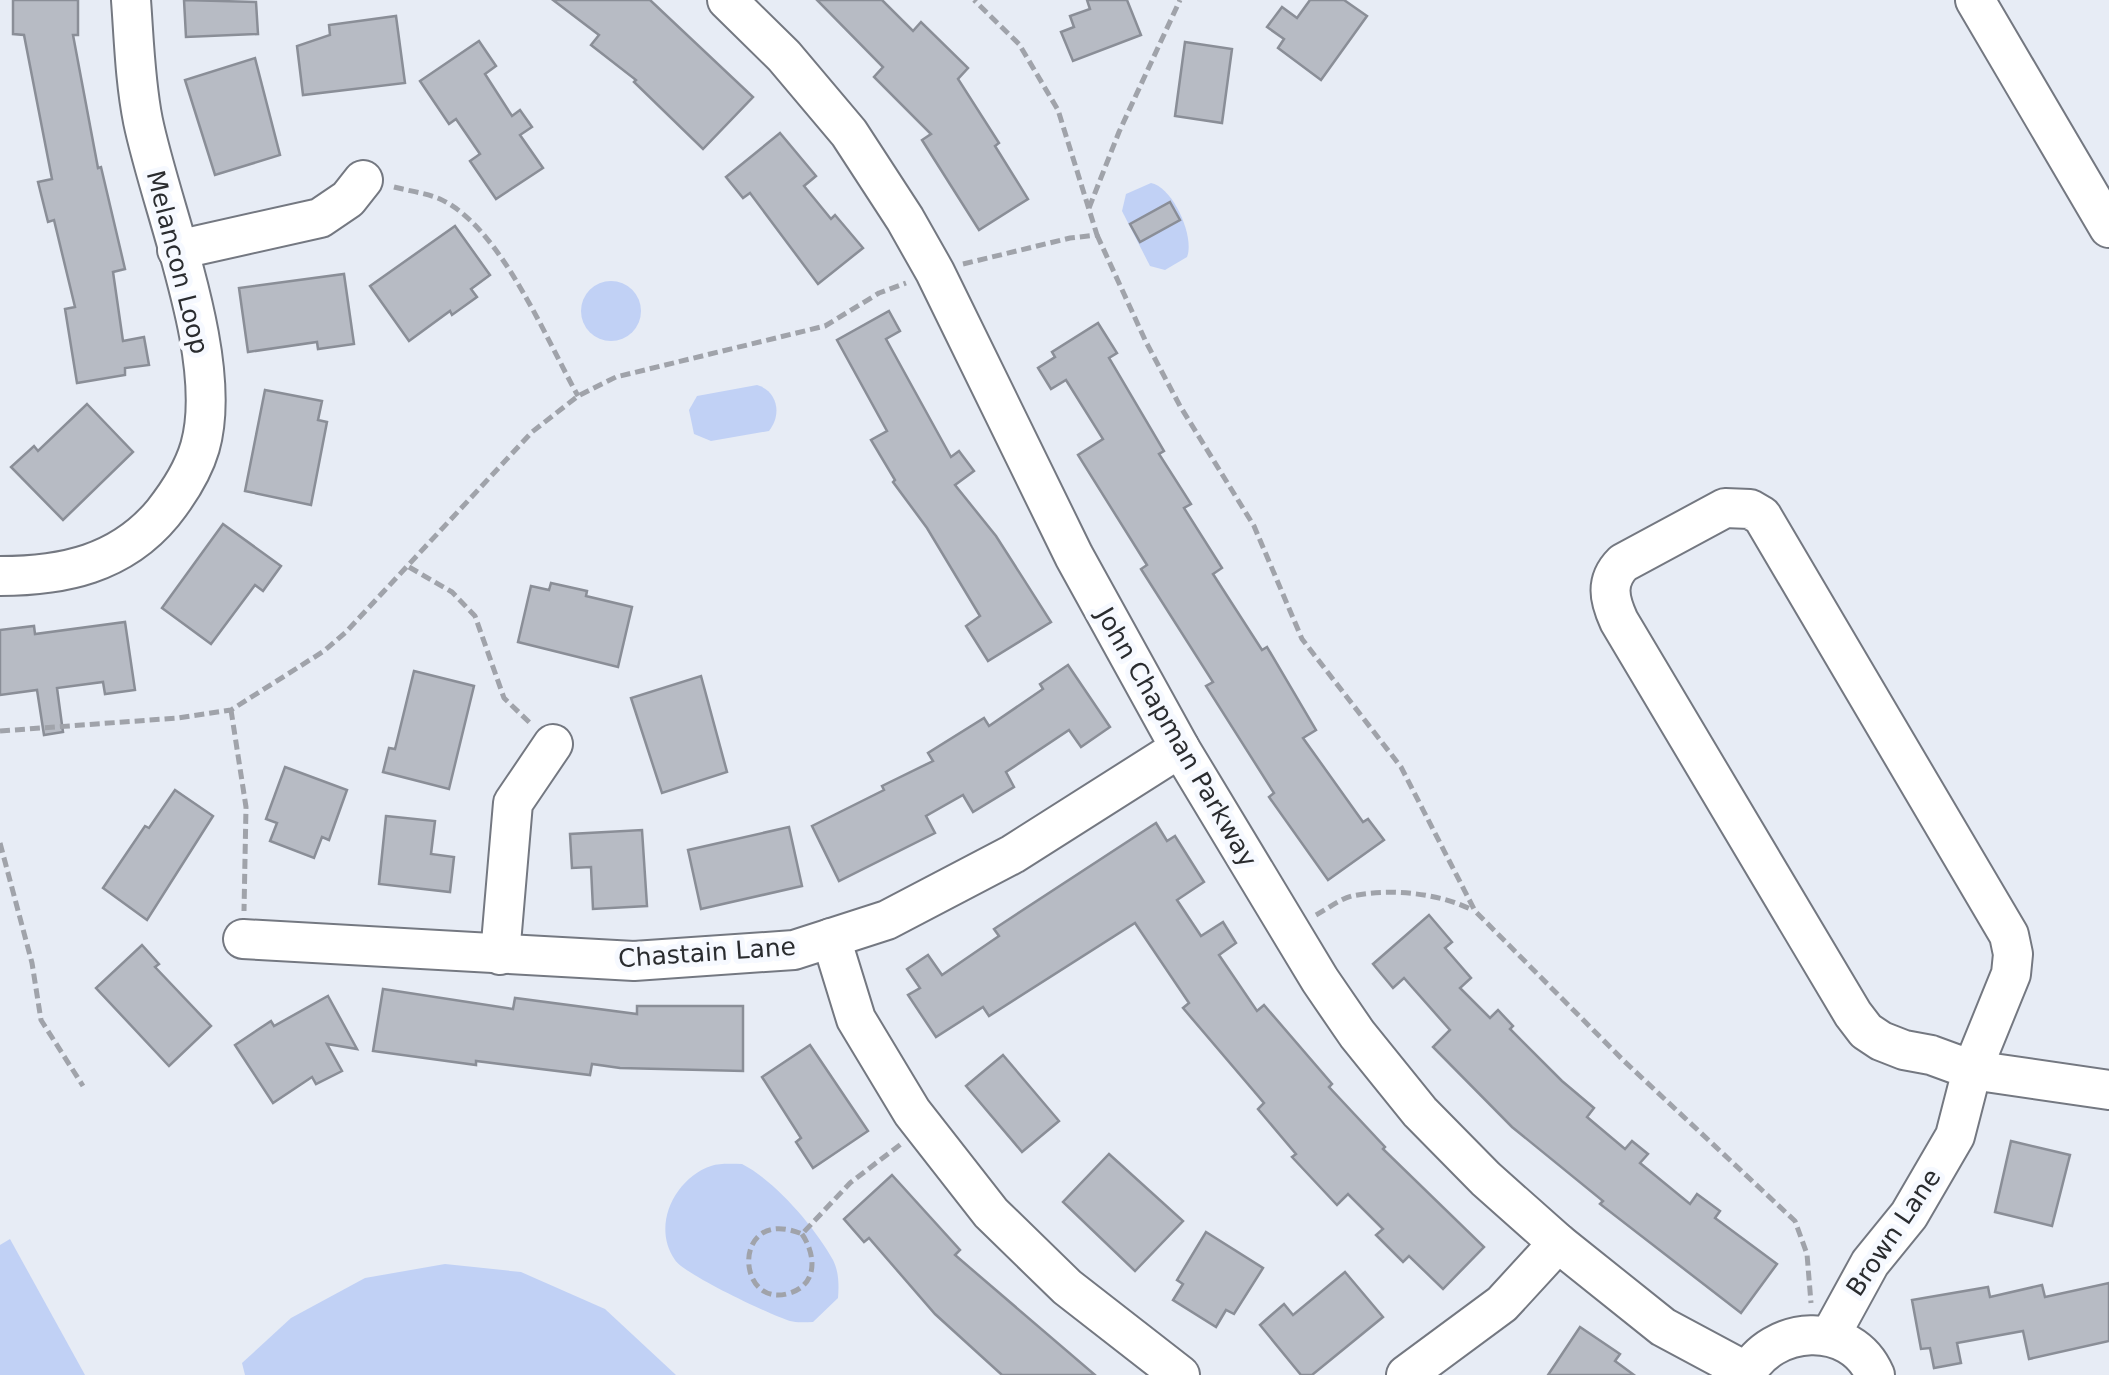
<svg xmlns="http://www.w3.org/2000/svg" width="2109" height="1375" font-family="'DejaVu Sans',sans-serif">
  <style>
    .green { fill: #c1d1f5 }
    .building { fill: #b7bbc4; stroke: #8a8e97; stroke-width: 2.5 }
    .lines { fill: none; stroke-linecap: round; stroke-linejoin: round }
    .minor-casing { stroke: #747881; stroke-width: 42 }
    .path { stroke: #a0a3aa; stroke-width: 5; stroke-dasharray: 10 5; stroke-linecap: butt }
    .minor { stroke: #fff; stroke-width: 38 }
    .labels { text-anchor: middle; stroke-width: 10; stroke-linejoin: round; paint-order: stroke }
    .street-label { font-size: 25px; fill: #2a2c2f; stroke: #f6f9ff }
  </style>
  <rect width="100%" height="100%" fill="#e7ecf5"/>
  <!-- green -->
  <g class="green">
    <path d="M1151 183C1173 187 1195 237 1187 257L1165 270 1150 266 1122 211 1126 194Z"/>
    <circle cx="611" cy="311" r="30"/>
    <path d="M757 385C778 391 782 415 769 431L711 441 694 434 689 410 697 396Z"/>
    <path d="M742 1164C774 1180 815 1227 833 1260 839 1272 839 1285 838 1298L813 1322C806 1322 797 1323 790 1321 771 1315 685 1275 675 1260 651 1226 675 1178 711 1166 720 1163 732 1164 742 1164Z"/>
    <path d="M10 1239 85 1375H0V1245Z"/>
    <path d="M445 1264 521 1272 605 1309 676 1375H245L242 1363 291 1318 365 1278Z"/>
  </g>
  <!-- building -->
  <g class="building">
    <path d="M13 0H78V35H73L98 168 101 167 125 269 113 272 123 341 144 337 149 365 125 368V375L77 383 65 309 75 307 54 220 48 222 38 182 52 179 24 35 13 34Z"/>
    <path d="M184 0 256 2 258 34 186 37Z"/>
    <path d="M553 0H650L753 97 703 149 634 82 636 80 591 45 599 35Z"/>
    <path d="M817 0H882L913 31 921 22 968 68 958 79 999 143 995 146 1028 199 979 230 922 140 931 134 874 77 883 67Z"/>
    <path d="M1087 0H1127L1141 35 1073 61 1061 32 1074 27 1070 16 1090 9Z"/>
    <path d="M1310 0H1344L1367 16 1321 80 1278 48 1284 39 1267 27 1282 7 1297 18Z"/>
    <path d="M396 16 405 83 303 95 297 46 330 35 329 25Z"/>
    <path d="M479 41 496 66 485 74 512 116 520 110 532 127 520 135 543 168 496 199 470 161 480 154 456 119 449 124 420 81Z"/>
    <path d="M1185 42 1232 49 1222 123 1175 116Z"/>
    <path d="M255 58 280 155 215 175 185 80Z"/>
    <path d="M780 133 816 176 804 186 831 219 835 215 863 248 818 284 750 193 743 198 726 177Z"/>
    <path d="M1170 202 1180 220 1140 242 1130 224Z"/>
    <path d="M455 226 490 275 471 289 477 297 452 315 450 311 409 341 370 286Z"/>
    <path d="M344 274 354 344 318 349 317 342 248 352 239 288Z"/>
    <path d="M889 311 900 331 886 339 951 457 959 451 974 471 955 485 996 536 1051 622 988 661 966 626 980 616 927 528 893 482 895 480 871 440 887 431 837 340Z"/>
    <path d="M1098 323 1117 353 1109 358 1164 451 1159 454 1191 504 1184 508 1222 568 1213 574 1262 650 1267 647 1316 730 1303 738 1363 822 1368 819 1384 840 1328 880 1269 797 1274 793 1206 686 1213 682 1141 569 1147 565 1078 455 1103 439 1066 380 1051 389 1038 368 1055 357 1052 352Z"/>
    <path d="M265 390 322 401 318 420 327 422 311 505 245 491Z"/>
    <path d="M87 404 133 452 63 520 11 467 34 446 38 451Z"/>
    <path d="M223 524 281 566 263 591 255 585 211 644 162 608Z"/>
    <path d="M551 583 587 591 586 596 632 607 618 667 518 642 531 586 549 590Z"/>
    <path d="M125 622 135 690 105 694 103 682 57 688 63 732 44 735 37 690 0 695V630L34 626 35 634Z"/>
    <path d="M1068 665 1110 727 1081 747 1069 730 1006 772 1014 787 973 812 963 795 926 816 935 833 839 881 812 826 884 790 882 786 933 761 928 753 984 718 989 726 1043 689 1040 684Z"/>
    <path d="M414 671 474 686 449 789 383 772 389 748 395 749Z"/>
    <path d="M701 676 727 772 662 793 631 698Z"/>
    <path d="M285 767 347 790 329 840 322 837 314 858 270 841 277 823 266 819Z"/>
    <path d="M175 790 213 816 147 920 103 888 145 826 149 828Z"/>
    <path d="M386 816 435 821 431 854 454 857 450 892 379 884Z"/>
    <path d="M1156 823 1167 841 1175 836 1204 882 1177 900 1201 936 1223 922 1236 943 1219 955 1257 1011 1264 1005 1332 1084 1329 1087 1385 1147 1383 1149 1484 1247 1443 1289 1409 1256 1403 1262 1376 1235 1383 1229 1348 1194 1337 1205 1292 1157 1296 1154 1258 1109 1264 1103 1183 1008 1189 1003 1135 923 989 1016 983 1007 936 1037 908 995 920 988 907 969 928 955 942 975 999 936 994 929Z"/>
    <path d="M789 827 802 886 701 909 688 850Z"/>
    <path d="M642 830 647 906 593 909 591 867 572 868 570 834Z"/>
    <path d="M1429 915 1452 942 1445 948 1471 978 1460 988 1490 1018 1498 1010 1513 1026 1510 1029 1562 1081 1594 1108 1587 1117 1625 1149 1632 1141 1648 1154 1640 1163 1690 1204 1697 1194 1720 1211 1715 1218 1777 1264 1741 1313 1600 1204 1603 1201 1512 1127 1433 1047 1450 1030 1404 978 1393 988 1373 964Z"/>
    <path d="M142 945 159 964 155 967 211 1026 169 1066 96 988Z"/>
    <path d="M383 989 513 1009 515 998 637 1014V1006H743V1071L620 1068 592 1064 590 1075 476 1061V1065L373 1051Z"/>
    <path d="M328 996 357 1049 327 1044 342 1071 316 1084 312 1077 273 1103 235 1045 271 1021 274 1026Z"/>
    <path d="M810 1045 868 1131 813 1168 796 1142 801 1138 762 1077Z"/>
    <path d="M1003 1055 1059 1121 1022 1152 966 1086Z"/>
    <path d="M2011 1141 2070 1155 2052 1226 1995 1212Z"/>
    <path d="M1109 1154 1183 1221 1135 1271 1063 1202Z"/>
    <path d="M892 1175 960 1250 955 1255 1095 1375H1002L935 1314 869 1238 864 1242 844 1219Z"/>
    <path d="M1206 1232 1263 1268 1234 1314 1226 1310 1216 1327 1173 1300 1183 1284 1177 1280Z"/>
    <path d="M1345 1272 1383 1317 1312 1375H1301L1260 1325 1284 1304 1293 1315Z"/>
    <path d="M2109 1283V1341L2029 1359 2023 1331 1957 1343 1961 1363 1934 1368 1930 1348 1921 1349 1912 1300 1988 1287 1990 1297 2042 1285 2045 1297Z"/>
    <path d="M1580 1327 1620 1354 1615 1361 1634 1375H1548Z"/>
  </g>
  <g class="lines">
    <!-- minor casing -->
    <g class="minor-casing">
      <g id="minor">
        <path d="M727 0 784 56 849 133 905 219 935 272 1074 556 1180 748 1320 980 1357 1034 1420 1112 1486 1179 1558 1243 1663 1327 1747 1372"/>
        <path d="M1975 0 2109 228"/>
        <path d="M177 250 320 218 348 199 363 180"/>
        <path d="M0 576C63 576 121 564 163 513 178 494 193 471 200 447 225 359 162 212 143 121 135 81 134 40 131 0"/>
        <path d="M831 938 856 1019 912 1112 991 1213 1067 1287 1180 1375"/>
        <path d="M243 939 634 961 794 950 887 920 1013 854 1180 748"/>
        <path d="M500 955 513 803 553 744"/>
        <path d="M1830 1336 1870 1263 1909 1215 1955 1136 1972 1070 2011 974 2013 954 2009 935 1762 516 1750 509 1725 508 1623 563C1605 581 1609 599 1619 621L1853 1014 1866 1031 1881 1041 1904 1050 1931 1055 1972 1070 2109 1090"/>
        <path d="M1406 1375 1502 1304 1558 1243"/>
        <path d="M1746 1375C1771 1325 1851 1319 1875 1375"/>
      </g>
    </g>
    <!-- path -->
    <g class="path">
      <path d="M394 187C409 191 426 193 440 199 500 226 546 339 578 396"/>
      <path d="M1089 208 1119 132 1180 0"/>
      <path d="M1097 235 1146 342 1180 406 1254 526 1302 639 1401 767 1475 911 1624 1061 1795 1221 1807 1254 1811 1303"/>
      <path d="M963 264 1070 238 1097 235 1058 110 1019 44 974 0"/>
      <path d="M409 567 452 592 475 616 504 698 530 723"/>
      <path d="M231 710 246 807 244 911"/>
      <path d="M0 731 178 718 231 710 324 651 346 632 532 432 578 396 616 377 825 326 879 293 906 283"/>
      <path d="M0 843 32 963 41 1020 83 1086"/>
      <path d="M1316 915C1327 909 1340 899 1352 896 1389 888 1440 893 1472 910"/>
      <path d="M802 1234C816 1255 818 1284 790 1293 735 1311 731 1204 802 1234L850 1183 901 1144"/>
    </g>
    <!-- minor -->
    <use href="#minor" class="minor"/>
  </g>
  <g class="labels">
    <!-- street labels -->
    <g class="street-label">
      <text transform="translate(178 262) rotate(76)" y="9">Melancon Loop</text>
      <text transform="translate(1177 737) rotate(60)" y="9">John Chapman Parkway</text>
      <text transform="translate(707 952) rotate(-4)" y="9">Chastain Lane</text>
      <text transform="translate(1893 1232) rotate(-56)" y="9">Brown Lane</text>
    </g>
  </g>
</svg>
